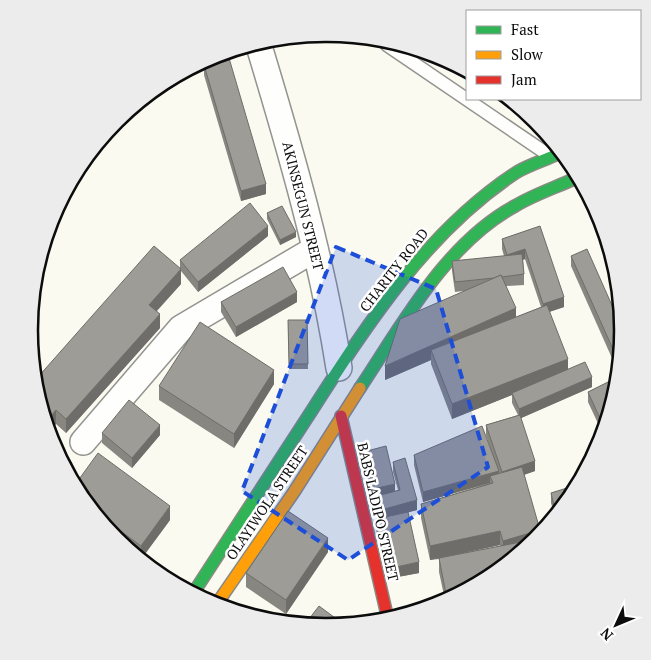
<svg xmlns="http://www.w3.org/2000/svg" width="651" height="660" font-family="'PT Serif',serif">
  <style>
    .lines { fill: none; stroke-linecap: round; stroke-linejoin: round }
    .lane-casing { stroke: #93938f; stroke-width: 15 }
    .street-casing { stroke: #93938f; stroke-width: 28 }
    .fast-casing { stroke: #8a8a85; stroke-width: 14 }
    .slow-casing { stroke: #8a8a85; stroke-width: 14 }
    .jam-casing { stroke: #8a8a85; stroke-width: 14 }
    .lane { stroke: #fefefd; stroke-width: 12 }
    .street { stroke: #fefefd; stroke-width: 25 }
    .fast { stroke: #30b455; stroke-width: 11 }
    .slow { stroke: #ff9f0a; stroke-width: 11 }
    .jam { stroke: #e5322d; stroke-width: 11 }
    .wall { fill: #878681; fill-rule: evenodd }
    .shaded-wall { fill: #6e6d69 }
    .building { fill: #9d9c96; stroke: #6e6d69 }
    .marked { fill: #1d4ed8; fill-opacity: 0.2; stroke: #1d4ed8; stroke-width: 4; stroke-dasharray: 10 6; stroke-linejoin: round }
    .labels { text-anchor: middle; stroke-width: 5; stroke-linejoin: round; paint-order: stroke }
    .street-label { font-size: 14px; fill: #0c0c0c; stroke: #fff }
    .rim { fill: none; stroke: #0c0c0c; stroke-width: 2.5 }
  </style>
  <rect width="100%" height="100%" fill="#fafaf0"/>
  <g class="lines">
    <!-- lane casing -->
    <g class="lane-casing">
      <path id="lane" d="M387 45 550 156"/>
    </g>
    <!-- street casing -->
    <g class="street-casing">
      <g id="street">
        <path d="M259 46C291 152 322 259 339 368"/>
        <path d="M83 442 181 328 315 249"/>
      </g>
    </g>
    <!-- fast casing -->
    <g class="fast-casing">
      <g id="fast">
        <path d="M360 388C402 325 446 243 515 206 533 195 554 188 574 179"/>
        <path d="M194 592C232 534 269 476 307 418 365 328 425 232 517 172 529 165 545 160 558 154"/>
      </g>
    </g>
    <!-- slow casing -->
    <g class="slow-casing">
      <path id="slow" d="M216 605 294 492 360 388"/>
    </g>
    <!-- jam casing -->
    <g class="jam-casing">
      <path id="jam" d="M341 416 387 615"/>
    </g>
    <!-- lane -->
    <use href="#lane" class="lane"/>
    <!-- street -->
    <use href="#street" class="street"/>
    <!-- fast -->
    <use href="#fast" class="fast"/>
    <!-- slow -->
    <use href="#slow" class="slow"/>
    <!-- jam -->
    <use href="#jam" class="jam"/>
  </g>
  <!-- wall -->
  <g class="wall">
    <path d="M204 65 266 194 241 201 204 75Z"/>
    <path d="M457 68 464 73H458Z"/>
    <path d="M267 213 296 237 280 245 267 219Z"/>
    <path d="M540 226 564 307 549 312 568 369 592 387 521 418 535 471 524 475 540 532 535 540 445 600 439 572V559L430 560 421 518V504L490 483 423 502 414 465V455L492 453 486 435V425L518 415 512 403V395L452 419 431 364V360L385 380 464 291 455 292 452 271V261L504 256 502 249V239ZM525 259 541 307 516 317 506 286 524 285V274L523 260ZM500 545V546L459 554Z"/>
    <path d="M268 236 198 292 181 271V284L157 311 160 328 66 433 56 424 38 377 180 269V260Z"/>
    <path d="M571 256 622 330 615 365 571 266Z"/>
    <path d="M221 302H297L236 337 221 312Z"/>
    <path d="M288 320H307L308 369H289Z"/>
    <path d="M612 380 602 432 588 402V392Z"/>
    <path d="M274 384 234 448 159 400V386Z"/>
    <path d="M102 433 160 435 132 468 102 443Z"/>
    <path d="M363 452 395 491 398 490 393 472V462L417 510 408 512 419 573 387 579 376 529V519L380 518 377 506V498L373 499 363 462Z"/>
    <path d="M77 482 170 520 142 558 115 540Z"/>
    <path d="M570 487 554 513 551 503V493Z"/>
    <path d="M328 552 286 614 246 587V573Z"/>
  </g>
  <!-- shaded-wall -->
  <g class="shaded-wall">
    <path d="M266 184V194L241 201V191Z"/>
    <path d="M268 226V236L198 292V282Z"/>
    <path d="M296 232V237L280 245V240Z"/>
    <path d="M525 249V259L507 265V255Z"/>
    <path d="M181 269V284L149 319V305Z"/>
    <path d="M297 292V302L236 337V327Z"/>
    <path d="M564 297V307L543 314V304Z"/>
    <path d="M516 308V323L431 350V360L385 380V366Z"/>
    <path d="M160 314V328L66 433V419Z"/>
    <path d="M568 359V374L512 393V395L452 419V404Z"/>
    <path d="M274 370V384L234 448V434Z"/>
    <path d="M592 377V387L519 419V409Z"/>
    <path d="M56 410V424L49 433 47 421Z"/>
    <path d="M160 425V435L132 468V458Z"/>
    <path d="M535 461V471L502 482V472Z"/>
    <path d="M72 463V468L70 471 68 468Z"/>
    <path d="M499 471V481L490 476V483L423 502V492Z"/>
    <path d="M395 484V494L377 496V498L373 499V489Z"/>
    <path d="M417 500V510L381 520V510Z"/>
    <path d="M170 506V520L142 558 141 556V546Z"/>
    <path d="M540 530V532L535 540 503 555V541Z"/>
    <path d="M500 531V545L430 560V546Z"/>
    <path d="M328 538V552L286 614V600Z"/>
    <path d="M419 562V573L387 579V569Z"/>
  </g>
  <!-- building -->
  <g class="building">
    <path d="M229 58 266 184 241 191 204 65Z"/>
    <path d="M250 203 268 226 198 282 180 260Z"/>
    <path d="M282 206 296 232 280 240 267 213Z"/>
    <path d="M540 226 564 297 543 304 525 249 507 255 502 239Z"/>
    <path d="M154 246 181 269 149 305 160 314 66 419 56 410 47 421 38 377Z"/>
    <path d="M587 249 622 328V330L617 358 571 256Z"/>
    <path d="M522 254 524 274 502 277 501 275 494 278 455 282 452 261Z"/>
    <path d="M283 267 297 292 236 327 221 302Z"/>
    <path d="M501 275 516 308 385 366 400 319Z"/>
    <path d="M547 305 568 359 452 404 431 350Z"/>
    <path d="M288 320H307L308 364H289Z"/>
    <path d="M200 322 274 370 234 434 159 386Z"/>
    <path d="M585 362 592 377 519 409 512 393Z"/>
    <path d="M612 380 603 425 588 392Z"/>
    <path d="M129 400 160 425 132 458 102 433Z"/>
    <path d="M520 415 535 461 502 472 486 425Z"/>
    <path d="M482 426 499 471 423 492 414 455Z"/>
    <path d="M386 446 395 484 373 489 363 452Z"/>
    <path d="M62 453 72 463 68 468 59 456Z"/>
    <path d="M98 453 170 506 141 546 99 515 77 482Z"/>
    <path d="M405 458 417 500 381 510 377 496 400 490 393 462Z"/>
    <path d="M522 467 540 530 503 541 500 531 430 546 421 504 493 483 490 476Z"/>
    <path d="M570 487 555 510 551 493Z"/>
    <path d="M288 511 328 538 286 600 246 573Z"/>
    <path d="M408 512 419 562 387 569 376 519Z"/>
    <path d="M536 539 535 540 447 599 439 558Z"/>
    <path d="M319 606 342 623 325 627 306 623Z"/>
  </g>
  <!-- marked area -->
  <path class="marked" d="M336 247 436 289 488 467 348 560 242 491Z"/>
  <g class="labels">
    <!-- street labels -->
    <g class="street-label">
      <text transform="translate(303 206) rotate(76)" y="5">AKINSEGUN STREET</text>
      <text transform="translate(394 270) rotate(-52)" y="5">CHARITY ROAD</text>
      <text transform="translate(267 503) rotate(-56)" y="5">OLAYIWOLA STREET</text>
      <text transform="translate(378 512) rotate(77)" y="5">BABS LADIPO STREET</text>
    </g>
  </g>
  <!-- crop -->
  <path d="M0 0H651V660H0ZM38 330a288 288 0 1 1 576 0a288 288 0 1 1-576 0Z" fill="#ececec" fill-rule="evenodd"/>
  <path class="rim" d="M38 330a288 288 0 1 1 576 0a288 288 0 1 1-576 0Z"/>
  <!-- legend -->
  <rect x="466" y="10" width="175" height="90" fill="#ffffff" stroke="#9e9e9e"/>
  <rect x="476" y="26" width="25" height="8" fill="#30b455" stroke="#9e9e9e"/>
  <text x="511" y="35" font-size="15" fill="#0c0c0c">Fast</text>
  <rect x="476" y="51" width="25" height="8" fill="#ff9f0a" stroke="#9e9e9e"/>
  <text x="511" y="60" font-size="15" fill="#0c0c0c">Slow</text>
  <rect x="476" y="76" width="25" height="8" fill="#e5322d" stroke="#9e9e9e"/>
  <text x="511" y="85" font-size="15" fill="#0c0c0c">Jam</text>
  <!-- north arrow -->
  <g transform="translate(616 625) rotate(226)" stroke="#ffffff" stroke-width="4" paint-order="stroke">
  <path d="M0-4L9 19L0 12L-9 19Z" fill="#0c0c0c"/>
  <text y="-8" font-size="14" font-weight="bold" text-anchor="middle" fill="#0c0c0c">N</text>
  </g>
</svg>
